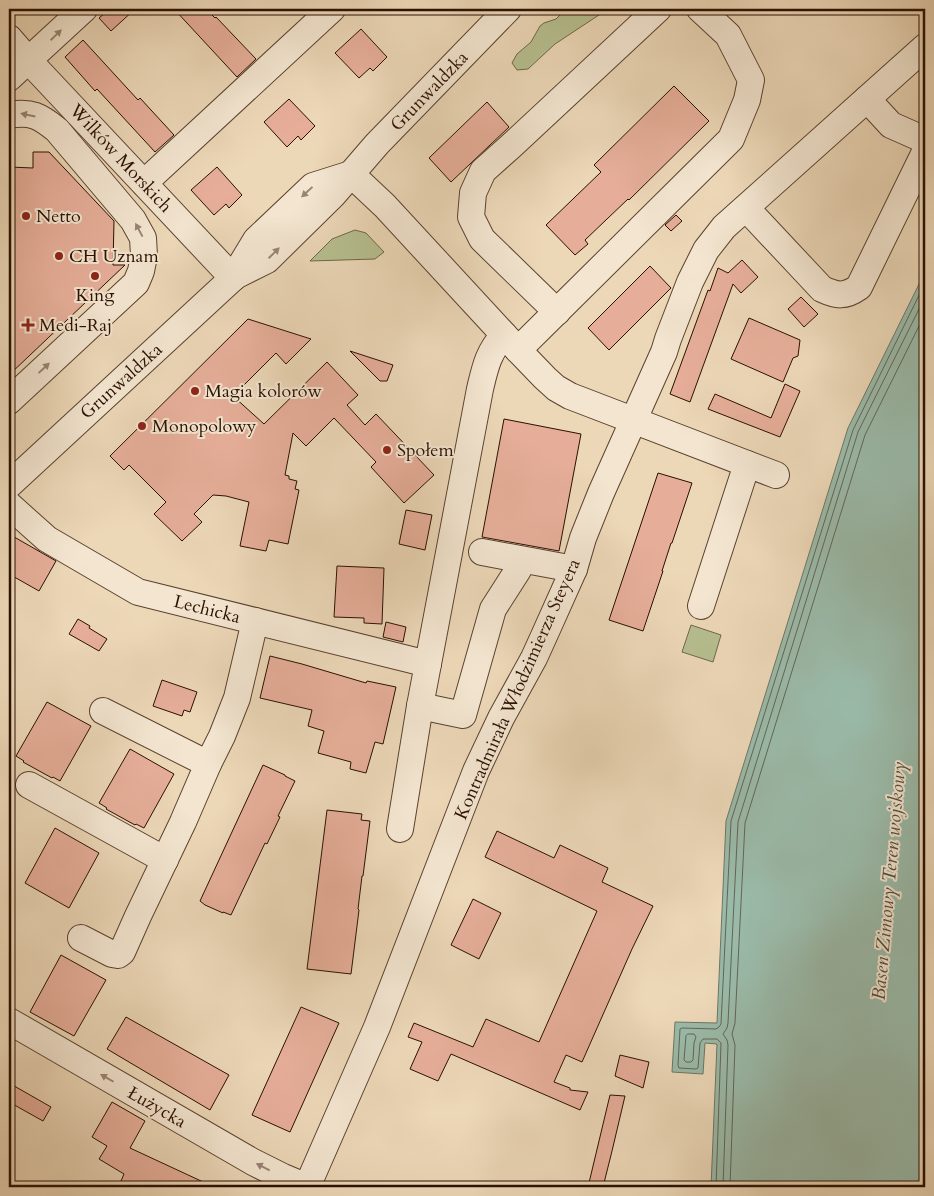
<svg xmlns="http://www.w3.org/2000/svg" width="934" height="1196" font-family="Cardo,serif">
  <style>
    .green { fill: #b6be8f; stroke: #706748 }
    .water { fill: #9abaa9; stroke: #6d7666 }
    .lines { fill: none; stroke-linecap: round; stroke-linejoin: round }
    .shore { stroke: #626556; stroke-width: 1 }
    .building { fill: #e6ae99; stroke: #2a1002 }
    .minor-casing { stroke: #5a422f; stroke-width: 28 }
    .minor { stroke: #f3e5d0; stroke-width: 26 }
    .oneway { fill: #998573 }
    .poi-dot { fill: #8f2418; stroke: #f3e5d0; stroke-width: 2 }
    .labels { text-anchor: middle; stroke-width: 4; stroke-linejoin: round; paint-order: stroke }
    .street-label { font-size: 18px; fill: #2a1002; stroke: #f3e5d0 }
    .poi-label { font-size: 18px; fill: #2a1002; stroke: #f3e5d0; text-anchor: start }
    .water-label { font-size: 19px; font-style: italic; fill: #514c3c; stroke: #f3e5d0 }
  </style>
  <rect width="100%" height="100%" fill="#ecd7b7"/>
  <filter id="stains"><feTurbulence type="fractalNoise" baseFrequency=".004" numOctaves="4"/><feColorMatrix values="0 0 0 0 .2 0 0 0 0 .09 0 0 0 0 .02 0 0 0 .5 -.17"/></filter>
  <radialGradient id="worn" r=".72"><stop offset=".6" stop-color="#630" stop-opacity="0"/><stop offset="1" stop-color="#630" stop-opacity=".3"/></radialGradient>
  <!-- green -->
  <g class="green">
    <path d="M566 9H608L555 44 528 69 517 70 512 63 517 54 531 42 540 26 544 23 556 19Z"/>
    <path d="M355 230 366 233 384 252 375 259 310 261 332 239Z"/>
    <path d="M691 625 721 635 713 662 682 652Z"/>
  </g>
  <!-- water -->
  <path class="water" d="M925 272V1187H711L717 1044 705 1043 703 1074 672 1072 675 1022 717 1023 726 821 848 428Z"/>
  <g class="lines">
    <!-- shore -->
    <g class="shore">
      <path d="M688 1034H694L696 1037 694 1043 693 1060 691 1062H686L684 1060 686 1036Z"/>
      <path d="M716 1187 721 1043 717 1039H703L700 1043 698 1068 696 1069 679 1068 678 1065 680 1029 682 1028 716 1029 719 1027 721 1024 731 821 853 430 925 283"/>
      <path d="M723 1187 728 1045 727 1040 723 1034 727 1028 728 1023 738 822 858 432 925 297"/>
      <path d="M730 1187 735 1045 732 1034 735 1023 745 823 865 435 925 314"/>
    </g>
  </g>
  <!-- building -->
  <g class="building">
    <path d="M110 9H135L111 31 99 18Z"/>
    <path d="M174 9H206L215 18 216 17 256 59 237 77Z"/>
    <path d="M361 29 387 57 373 71 370 68 359 78 335 53Z"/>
    <path d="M83 40 138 100 140 98 174 135 155 152 97 89 95 91 65 57Z"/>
    <path d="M674 86 709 121 629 200 628 199 585 240 588 244 575 255 546 225 601 172 594 165Z"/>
    <path d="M289 99 315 126 301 140 298 136 287 147 264 122Z"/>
    <path d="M487 102 509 127 451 182 429 158Z"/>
    <path d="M33 152H49L114 221 113 265H125L9 375V167L33 168Z"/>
    <path d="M217 167 242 195 229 208 226 204 214 215 191 190Z"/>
    <path d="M676 215 682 221 671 231 665 225Z"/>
    <path d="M742 260 758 277 741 293 733 284 690 402 670 394 708 290 710 291 718 268 728 273Z"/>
    <path d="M650 266 671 288 609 350 588 328Z"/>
    <path d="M801 297 818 314 804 327 788 309Z"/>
    <path d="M749 318 800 340 798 356 793 358 783 382 731 359Z"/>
    <path d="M248 319 311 339 286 364 276 353 233 396 264 424 327 362 358 395 347 405 365 425 376 414 434 475 404 503 371 467 376 462 334 418 306 446 293 433 285 475 289 476V479L297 481 295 489 299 490 288 544 269 540 266 551 240 546 249 502 226 496 213 495 194 514 202 522 182 541 154 514 166 502 129 465 124 470 110 456Z"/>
    <path d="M350 351 393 365 387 381H380Z"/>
    <path d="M785 384 800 391 780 437 708 409 715 394 771 418Z"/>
    <path d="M504 419 581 434 559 551 482 537Z"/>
    <path d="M658 473 692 483 672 543H671L662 571H663L643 631 609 620Z"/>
    <path d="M406 510 432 515 425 550 399 544Z"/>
    <path d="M9 534 56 561 39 591 9 574Z"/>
    <path d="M337 566 384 568 382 624 364 623V618L334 617Z"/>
    <path d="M78 619 90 626 89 628 107 639 99 651 69 634Z"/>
    <path d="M386 622 406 627 403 642 383 637Z"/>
    <path d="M270 656 302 664 366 683 367 681 396 687 383 744 375 742 366 773 350 769 351 762 318 753 324 731 308 726 312 710 260 698Z"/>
    <path d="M162 680 197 692 190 712 184 710 182 716 153 706Z"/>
    <path d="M47 702 91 726 60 781 53 777 52 778 23 762 24 761 16 756Z"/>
    <path d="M130 749 174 774 144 828 136 824 135 825 106 809 107 808 99 803Z"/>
    <path d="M263 765 285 775V776L295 781 278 816 280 817 267 844 265 843 231 915 223 912V913L205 905 200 901Z"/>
    <path d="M327 810 362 814 361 820 370 821 363 876H362L358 909 359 910 351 974 307 969Z"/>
    <path d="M55 828 99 853 69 908 25 883Z"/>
    <path d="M497 831 554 858 560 845 608 868 602 882 653 906 632 949 582 1062 566 1055 554 1082 570 1088V1090L588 1092 580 1110 451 1054 438 1081 410 1069 422 1042 408 1037 414 1023 473 1047 486 1019 539 1042 597 911 485 857Z"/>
    <path d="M473 899 501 913 479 959 451 945Z"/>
    <path d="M61 955 106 980 74 1036 30 1012Z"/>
    <path d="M301 1007 339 1023 290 1132 252 1115Z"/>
    <path d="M126 1017 229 1075 210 1110 107 1049Z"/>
    <path d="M620 1055 649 1062 643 1088 615 1076Z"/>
    <path d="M9 1083 51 1107 43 1121 9 1102Z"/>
    <path d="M610 1095 625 1096 612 1151 603 1187H588Z"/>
    <path d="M112 1102 145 1121 130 1148 214 1187H132L121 1181 124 1174 99 1159 107 1146 92 1137Z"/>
  </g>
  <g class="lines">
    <!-- minor casing -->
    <g class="minor-casing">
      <g id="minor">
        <path d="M9 38 29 61 233 278"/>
        <path d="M9 78 84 9"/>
        <path d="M867 99 891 125 925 140"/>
        <path d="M9 115C31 111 40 116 57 130L133 220 143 238 144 256 141 271 136 283 9 401"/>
        <path d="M351 174 385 206 518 350 545 378 556 388 570 396 776 475"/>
        <path d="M144 183 332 9"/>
        <path d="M746 208 822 289C837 296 845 297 859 287L925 152"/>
        <path d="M233 277 267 260 333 195 377 144 508 9"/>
        <path d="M557 312 482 239 471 217 473 193 483 171 511 146 658 9"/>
        <path d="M518 350 731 139 747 100 751 80 728 35 700 9"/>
        <path d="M9 485 233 278 256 240 313 186 351 174"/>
        <path d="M9 505 47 539 138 592 428 664"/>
        <path d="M482 552 574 569"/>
        <path d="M701 606 747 464"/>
        <path d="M420 706 463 715 493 609 518 570 516 559"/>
        <path d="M208 764 222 736 237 698 255 621"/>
        <path d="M29 785 165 860"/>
        <path d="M400 829 420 706 480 389C485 368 488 352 504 335"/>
        <path d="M81 938 112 954 118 955 122 952 138 916 183 822 208 764 103 711"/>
        <path d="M9 1021 253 1162 283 1177 307 1187"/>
        <path d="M307 1187 377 1027 476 771 501 718 534 658 544 636 574 569 583 538 601 493 664 352 668 339 690 282 706 250 724 227 925 47"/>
      </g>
    </g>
    <!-- minor -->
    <use href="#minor" class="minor"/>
  </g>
  <!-- one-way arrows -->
  <defs><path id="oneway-solid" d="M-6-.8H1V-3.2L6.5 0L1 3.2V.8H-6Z" transform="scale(1.25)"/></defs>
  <g class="oneway">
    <use href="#oneway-solid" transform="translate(56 35) rotate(-44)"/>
    <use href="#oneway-solid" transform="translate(28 115) rotate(-168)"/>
    <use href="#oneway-solid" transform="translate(307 192) rotate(137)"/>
    <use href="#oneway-solid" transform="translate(139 230) rotate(-118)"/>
    <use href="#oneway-solid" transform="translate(274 253) rotate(-44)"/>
    <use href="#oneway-solid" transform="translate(44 368) rotate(-43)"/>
    <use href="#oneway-solid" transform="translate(107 1078) rotate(-150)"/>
    <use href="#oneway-solid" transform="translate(263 1167) rotate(-153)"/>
  </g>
  <!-- markers -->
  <g class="poi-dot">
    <circle cx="26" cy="216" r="5"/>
    <circle cx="59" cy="256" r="5"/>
    <circle cx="95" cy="276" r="5"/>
    <path d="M25.5 317.5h5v5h5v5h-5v5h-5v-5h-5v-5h5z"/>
    <circle cx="195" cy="391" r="5"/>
    <circle cx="142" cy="426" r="5"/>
    <circle cx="387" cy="450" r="5"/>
  </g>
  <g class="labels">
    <!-- street labels -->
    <g class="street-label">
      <text transform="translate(429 91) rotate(-46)" y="6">Grunwaldzka</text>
      <text transform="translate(121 158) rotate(47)" y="6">Wilków Morskich</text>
      <text transform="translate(121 381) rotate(-42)" y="6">Grunwaldzka</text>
      <text transform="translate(207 609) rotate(14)" y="6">Lechicka</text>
      <text transform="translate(517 689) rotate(-66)" y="6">Kontradmirała Włodzimierza Steyera</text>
      <text transform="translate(157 1107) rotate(30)" y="6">Łużycka</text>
    </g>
    <!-- poi labels -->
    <g class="poi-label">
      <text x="36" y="222">Netto</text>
      <text x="69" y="262">CH Uznam</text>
      <text x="95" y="301" text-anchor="middle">King</text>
      <text x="39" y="331">Medi-Raj</text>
      <text x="205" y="397">Magia kolorów</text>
      <text x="152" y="432">Monopolowy</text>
      <text x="397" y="456">Społem</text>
    </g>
    <!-- water labels -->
    <g class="water-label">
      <text transform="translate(888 881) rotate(-85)" y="7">Basen Zimowy Teren wojskowy</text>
    </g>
  </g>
  <!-- margin -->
  <rect width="934" height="1196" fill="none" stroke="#ecd7b7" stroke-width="30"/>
  <rect x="10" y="10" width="914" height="1176" fill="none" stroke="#2a1002" stroke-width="2.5"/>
  <rect x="15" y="15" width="904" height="1166" fill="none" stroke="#2a1002"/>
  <rect width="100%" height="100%" filter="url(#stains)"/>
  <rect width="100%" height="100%" fill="url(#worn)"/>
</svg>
